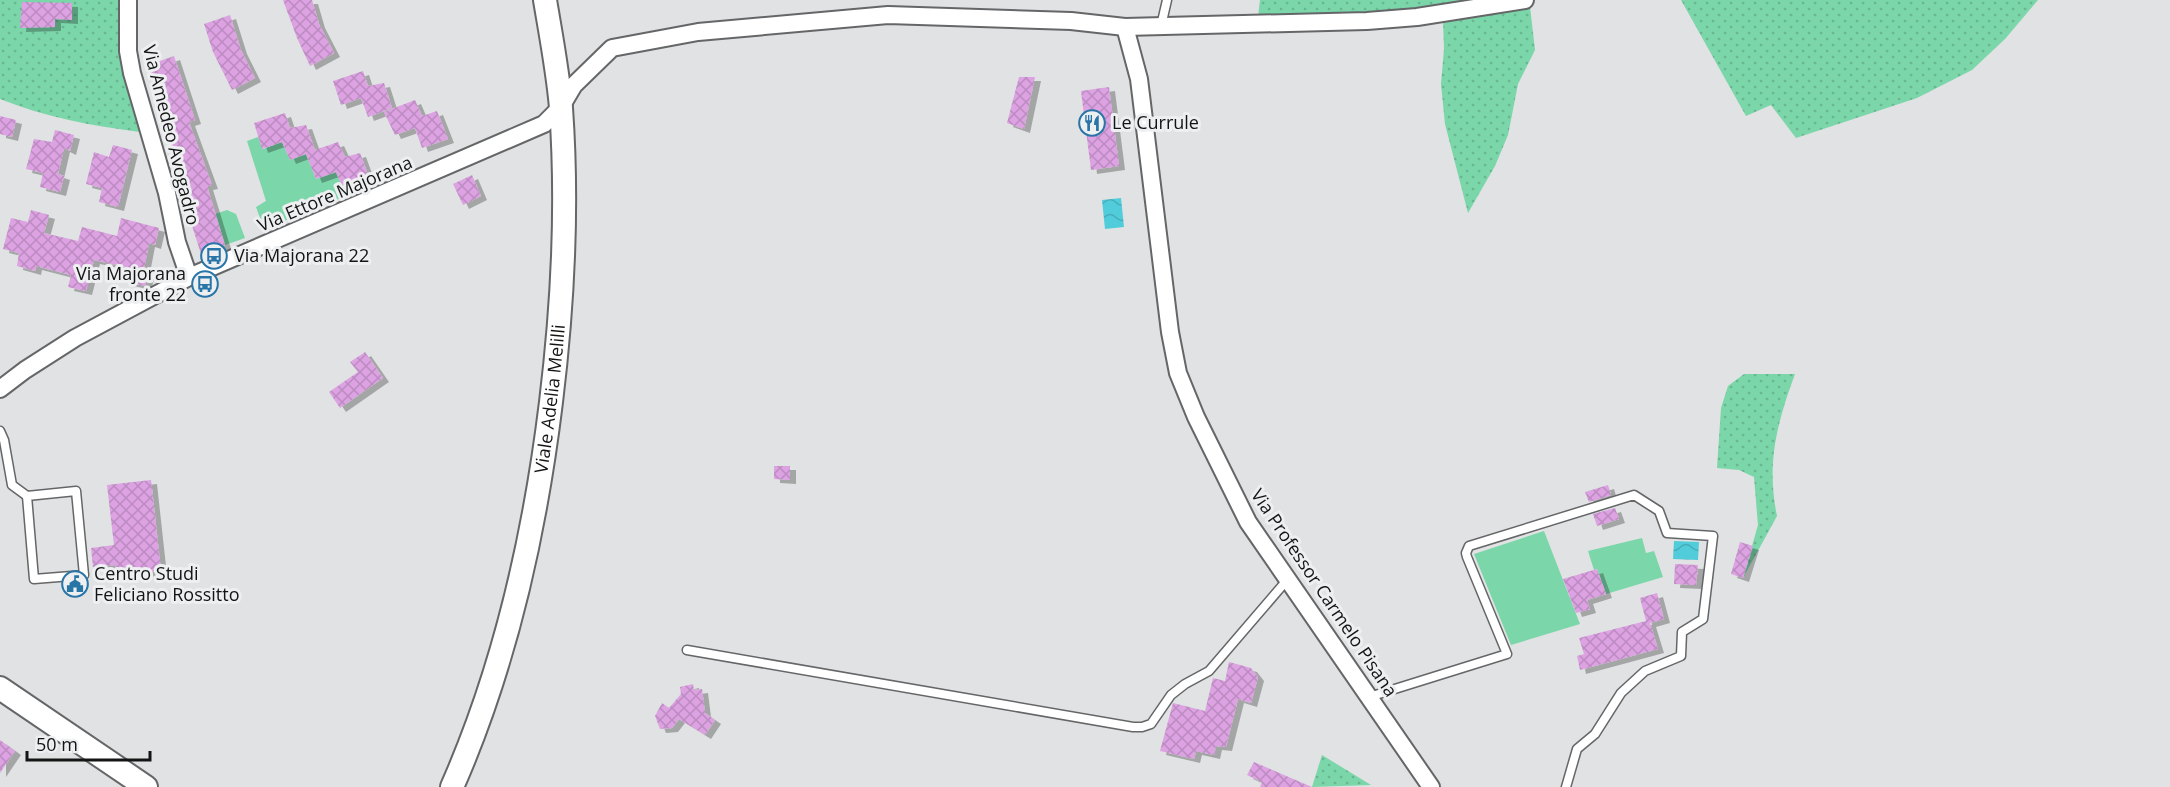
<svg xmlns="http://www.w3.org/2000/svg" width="2170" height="787" font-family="'Open Sans',sans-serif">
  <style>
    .grass { fill: url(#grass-dots) }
    .garden { fill: #7bd6a9 }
    .water { fill: url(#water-waves) }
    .building { fill: url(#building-cross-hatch); filter: url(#shadow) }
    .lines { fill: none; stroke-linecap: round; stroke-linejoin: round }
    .lane-casing { stroke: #656668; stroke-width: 11 }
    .street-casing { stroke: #656668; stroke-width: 20 }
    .secondary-casing { stroke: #656668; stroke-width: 26 }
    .lane { stroke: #fff; stroke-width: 8 }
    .street { stroke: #fff; stroke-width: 16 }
    .secondary { stroke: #fff; stroke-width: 22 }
    .labels { text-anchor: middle; stroke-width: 6; stroke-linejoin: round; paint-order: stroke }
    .poi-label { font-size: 18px; fill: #141415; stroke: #edeff1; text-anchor: start }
    .street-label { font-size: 18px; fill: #141415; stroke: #edeff1 }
  </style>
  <defs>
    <pattern id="grass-dots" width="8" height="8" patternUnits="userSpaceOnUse" patternTransform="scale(1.5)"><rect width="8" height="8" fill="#7bd6a9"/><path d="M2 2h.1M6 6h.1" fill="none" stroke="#69b791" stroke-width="1.8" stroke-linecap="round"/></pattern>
    <pattern id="water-waves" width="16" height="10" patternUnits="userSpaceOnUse" patternTransform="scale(1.5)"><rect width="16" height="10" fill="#51ccdb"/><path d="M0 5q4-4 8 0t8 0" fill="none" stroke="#46aebb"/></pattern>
    <pattern id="building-cross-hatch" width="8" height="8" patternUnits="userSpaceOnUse" patternTransform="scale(1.5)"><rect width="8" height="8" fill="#dca2e2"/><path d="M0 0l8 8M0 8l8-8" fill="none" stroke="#bc8bc1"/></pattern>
    <filter id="shadow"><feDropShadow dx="6" dy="4" stdDeviation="0" flood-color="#0004"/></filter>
  </defs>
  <rect width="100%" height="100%" fill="#e0e2e3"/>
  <!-- grass -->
  <g class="grass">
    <path d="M0 0H121L125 74 140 132C92 126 45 117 0 99Z"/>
    <path d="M1260 0H1491L1401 10 1258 17Z"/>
    <path d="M1681 0H2038L2005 39 1972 70 1917 98 1796 138 1771 105 1746 116Z"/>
    <path d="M1530 7 1535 50 1518 84 1508 135 1495 166 1468 213 1445 124 1441 84 1444 49 1443 20Z"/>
    <path d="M1744 374H1795C1777 423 1766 463 1777 516L1743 578 1758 525 1754 477 1739 470 1717 468 1721 408 1728 386Z"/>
    <path d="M1322 755 1371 785 1312 787Z"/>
  </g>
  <!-- garden -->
  <g class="garden">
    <path d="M258 137 263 149 282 142 290 160 306 154 316 179 336 172 346 196 264 229 256 207 266 201 247 141Z"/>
    <path d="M227 210 236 214 245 238 225 245 215 214Z"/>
    <path d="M1544 531 1580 624 1511 645 1474 554Z"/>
    <path d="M1642 538 1646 553 1654 551 1663 577 1606 594 1597 569 1594 570 1588 551Z"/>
  </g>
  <!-- water -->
  <g class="water">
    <path d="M1121 198 1124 227 1105 229 1102 200Z"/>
    <path d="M1674 541 1699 542 1698 560 1673 559Z"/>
  </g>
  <!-- building -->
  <g class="building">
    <path d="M283 0H312L319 24 334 53 310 66 297 38Z"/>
    <path d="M22 2 72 3V20L55 19V27L20 28Z"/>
    <path d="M230 15 241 50 255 78 232 90 213 52 204 24Z"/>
    <path d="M174 56 195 120 189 122 212 185 207 186 225 245 201 254 182 194 188 193 167 129 170 128 149 65Z"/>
    <path d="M363 71 368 86 384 83 392 108 368 117 361 98 341 105 333 81Z"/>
    <path d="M1019 77H1035L1024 129 1007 123Z"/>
    <path d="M1109 87 1119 166 1091 170 1081 91Z"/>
    <path d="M415 100 422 116 437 111 448 139 422 148 415 128 395 135 384 112Z"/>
    <path d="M285 113 290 128 306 125 315 150 338 142 345 157 360 153 371 183 344 191 336 172 316 179 306 154 290 160 282 142 262 149 254 123Z"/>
    <path d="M0 116 16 120 12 137 0 134Z"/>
    <path d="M55 130 74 135 70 151 64 148 58 174 64 176 60 192 40 187 43 173 26 169 34 139 52 142Z"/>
    <path d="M113 145 132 150 118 207 99 202 102 188 86 184 94 152 109 157Z"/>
    <path d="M472 175 481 196 463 205 453 184Z"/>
    <path d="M31 210 49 215 44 233 78 241 82 227 117 236 121 218 159 228 155 245 149 243 144 269 149 272 145 286 124 281 126 267 94 260 86 291 68 287 71 275 36 266 35 271 17 266 19 253 3 249 11 218 28 222Z"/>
    <path d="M365 352 383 378 340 408 329 392 358 372 350 362Z"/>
    <path d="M774 466H790V480L774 479Z"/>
    <path d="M151 480 161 571 116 576 115 565 93 567 91 548 114 545 107 485Z"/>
    <path d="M1608 485 1611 495 1589 502 1585 492Z"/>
    <path d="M1615 508 1619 519 1597 526 1593 514Z"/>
    <path d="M1740 542 1753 546 1743 578 1731 574Z"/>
    <path d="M1675 564 1698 565 1696 585 1674 584Z"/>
    <path d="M1597 569 1606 594 1587 600 1590 609 1576 613 1563 579Z"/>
    <path d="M1657 593 1664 619 1650 623 1658 649 1580 670 1577 656 1584 654 1579 638 1646 621 1640 598Z"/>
    <path d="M1229 662 1251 668 1258 677 1251 703 1238 699 1226 747 1216 746 1214 755 1196 751 1194 759 1160 751 1173 703 1205 711 1213 678 1225 681Z"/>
    <path d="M693 684 694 690 702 689 705 713 715 720 705 735 679 719 672 728 660 729 655 716 662 703 669 708 681 694 680 687Z"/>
    <path d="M0 740 15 751 0 773Z"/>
    <path d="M1254 762 1312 787H1260L1262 782 1247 775Z"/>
  </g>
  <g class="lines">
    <!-- lane casing -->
    <g class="lane-casing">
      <g id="lane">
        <path d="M1161 26 1167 0"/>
        <path d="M0 431 4 440 12 485 27 496"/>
        <path d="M76 491 84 575 34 579 27 496Z"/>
        <path d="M687 650 1133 727H1142L1151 724 1171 695 1185 684 1209 671 1288 579"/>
        <path d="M1369 697 1507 654 1467 557 1466 553 1469 546 1634 495 1659 511 1667 533 1713 536 1703 619 1682 632 1681 656 1645 671 1621 693 1595 734 1577 749 1566 787"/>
      </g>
    </g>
    <!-- street casing -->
    <g class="street-casing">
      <g id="street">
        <path d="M128 0V51L132 73 167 193 177 242 189 277"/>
        <path d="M1125 27 1139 79 1170 332 1178 373 1196 417 1248 522 1431 787"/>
        <path d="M0 389 25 370 75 338 189 277 544 124 561 107 574 85 612 48 698 32 888 15 1071 21 1125 27 1367 21 1417 17 1525 0"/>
      </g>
    </g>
    <!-- secondary casing -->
    <g class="secondary-casing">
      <g id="secondary">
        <path d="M0 688 146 787"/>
        <path id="s1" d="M452 787C506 665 535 533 551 402 563 304 568 206 561 108 558 72 551 36 545 0"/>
      </g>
    </g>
    <!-- lane -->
    <use href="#lane" class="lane"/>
    <!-- street -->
    <use href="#street" class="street"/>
    <!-- secondary -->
    <use href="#secondary" class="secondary"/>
  </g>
  <!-- icons -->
  <defs>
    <g id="restaurant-ring" transform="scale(1.35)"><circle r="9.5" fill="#edeff1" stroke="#2875a7" stroke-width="1.5"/><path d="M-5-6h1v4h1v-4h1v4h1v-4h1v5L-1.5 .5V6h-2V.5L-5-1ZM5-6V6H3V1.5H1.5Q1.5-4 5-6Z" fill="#2875a7"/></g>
    <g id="bus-ring" transform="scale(1.35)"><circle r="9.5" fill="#edeff1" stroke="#2875a7" stroke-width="1.5"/><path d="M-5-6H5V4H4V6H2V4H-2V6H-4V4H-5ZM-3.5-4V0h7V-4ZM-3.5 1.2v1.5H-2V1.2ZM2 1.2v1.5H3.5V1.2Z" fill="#2875a7"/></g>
    <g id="civic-ring" transform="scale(1.35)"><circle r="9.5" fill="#edeff1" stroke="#2875a7" stroke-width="1.5"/><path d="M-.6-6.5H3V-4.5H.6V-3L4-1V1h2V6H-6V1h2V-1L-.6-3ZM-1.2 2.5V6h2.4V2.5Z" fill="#2875a7"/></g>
  </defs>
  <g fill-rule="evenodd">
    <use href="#restaurant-ring" x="1092" y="123"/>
    <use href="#bus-ring" x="214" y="256"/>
    <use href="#bus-ring" x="205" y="284"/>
    <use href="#civic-ring" x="75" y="584"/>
  </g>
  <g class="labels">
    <!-- poi labels -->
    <g class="poi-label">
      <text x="1112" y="129">Le Currule</text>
      <text x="234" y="262">Via Majorana 22</text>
      <text x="186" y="280" text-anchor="end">Via Majorana<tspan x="186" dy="21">fronte 22</tspan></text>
      <text x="94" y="580">Centro Studi<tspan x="94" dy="21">Feliciano Rossitto</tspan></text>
    </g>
    <!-- street labels -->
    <g class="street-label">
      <text transform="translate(171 135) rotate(76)" y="6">Via Amedeo Avogadro</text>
      <text transform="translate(335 194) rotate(-23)" y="6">Via Ettore Majorana</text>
      <text dy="6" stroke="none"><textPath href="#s1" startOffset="402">Viale Adelia Melilli</textPath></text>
      <text transform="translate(1324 593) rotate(56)" y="6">Via Professor Carmelo Pisana</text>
    </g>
  </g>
  <!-- scale -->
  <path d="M27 751v9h123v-9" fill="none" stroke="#141415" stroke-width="3"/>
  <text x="36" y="751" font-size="18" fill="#141415" stroke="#edeff1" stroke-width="4.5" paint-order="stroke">50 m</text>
</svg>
